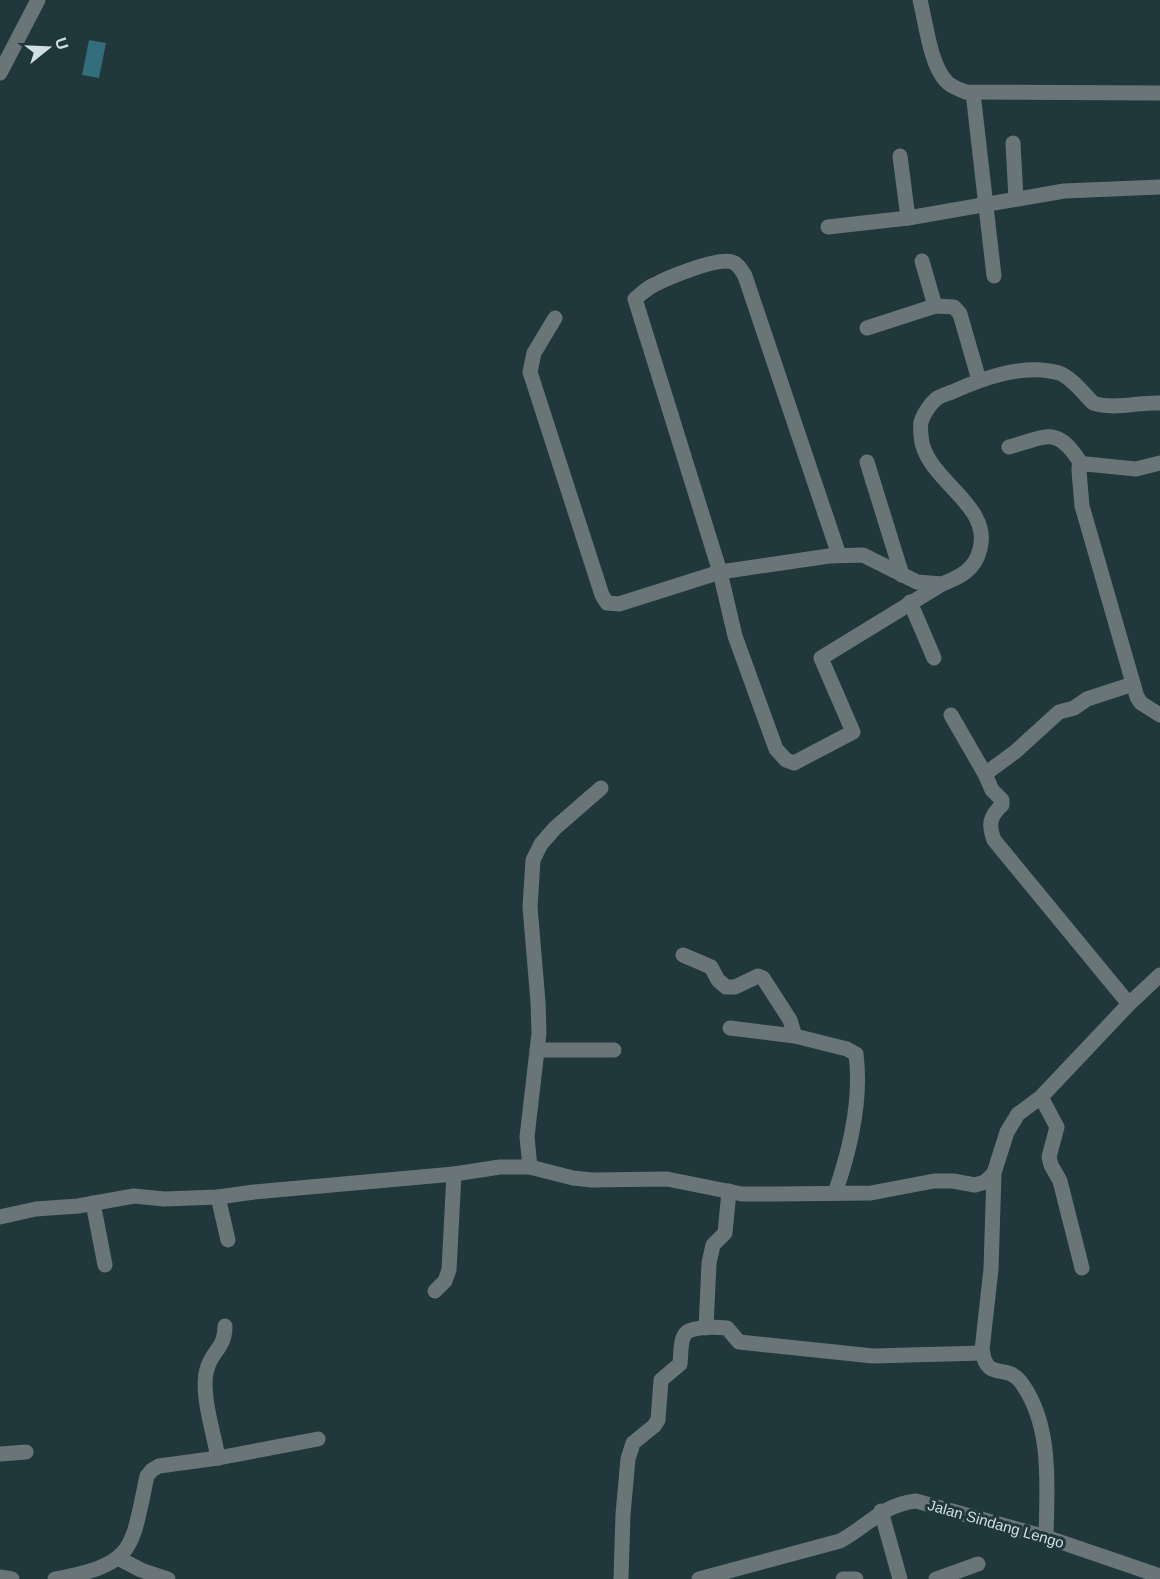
<svg xmlns="http://www.w3.org/2000/svg" width="1160" height="1579" font-family="Helvetica,sans-serif">
  <style>
    .building { fill: #346d7b }
    .lines { fill: none; stroke-linecap: round; stroke-linejoin: round }
    .minor { stroke: #6a7578; stroke-width: 15 }
    .labels { text-anchor: middle; stroke-width: 6; stroke-linejoin: round; paint-order: stroke }
    .street-label { font-size: 15px; fill: #d1dfe2; stroke: #20373c }
  </style>
  <rect width="100%" height="100%" fill="#20373c"/>
  <!-- building -->
  <path class="building" d="M89 40 106 43 99 78 82 75Z"/>
  <g class="lines">
    <!-- minor -->
    <g class="minor">
      <path d="M920 0C926 23 930 64 946 81 951 87 959 89 966 92L1160 93"/>
      <path d="M0 73 38 0"/>
      <path d="M973 93 994 276"/>
      <path d="M1013 143 1016 199"/>
      <path d="M900 156 908 218"/>
      <path d="M828 227 908 218 1064 191 1160 187"/>
      <path d="M922 261 935 306"/>
      <path d="M555 318 534 353 530 372 602 595 607 603 619 604 720 572 829 556 863 555 917 582 942 584"/>
      <path d="M867 328 935 306 954 307 960 314 979 380"/>
      <path d="M1009 447C1048 436 1057 425 1082 465"/>
      <path d="M867 462 902 575"/>
      <path d="M1160 463 1136 469 1086 464 1079 467V471L1082 506 1137 697 1141 703 1160 715"/>
      <path d="M839 555 745 276C741 270 739 264 732 262 718 257 669 277 654 285 647 288 641 294 635 299L720 572 735 636 776 749 786 760 794 763 853 732 821 658 942 584C960 577 975 570 980 549 992 503 924 480 921 436 921 432 920 426 921 422 923 415 930 404 936 399 940 396 947 394 952 392 983 378 1024 363 1059 373 1071 377 1084 394 1093 403 1114 410 1138 402 1160 403"/>
      <path d="M910 602 934 658"/>
      <path d="M951 715 985 774 992 790 1002 800V805C990 816 988 824 994 840L1129 1004"/>
      <path d="M985 774 1015 752 1059 712 1074 708 1087 699 1133 684"/>
      <path d="M683 955 711 967 718 980 726 987H735L758 976 763 978 790 1020 795 1036 847 1049 856 1054C862 1100 850 1150 835 1193"/>
      <path d="M730 1028 795 1036"/>
      <path d="M537 1050H614"/>
      <path d="M1041 1097 1057 1127 1049 1157 1051 1165 1060 1181 1082 1268"/>
      <path d="M530 1167 527 1137 539 1033 538 1002 530 907 533 860 541 844 555 828 601 788"/>
      <path d="M218 1197 228 1240"/>
      <path d="M93 1203 105 1265"/>
      <path d="M0 1217 36 1209 78 1206 134 1196 164 1199 218 1197 254 1192 454 1174 500 1167H530L573 1178 592 1180 667 1179 742 1194H774L871 1193 934 1181H953L975 1185 985 1182 994 1173"/>
      <path d="M435 1291 445 1281 449 1270 454 1174"/>
      <path d="M706 1328 709 1263 713 1245 725 1233 729 1191"/>
      <path d="M0 1454 26 1452"/>
      <path d="M218 1458C214 1433 200 1393 207 1369 212 1350 225 1349 225 1326"/>
      <path d="M881 1511 900 1579"/>
      <path d="M1046 1537C1047 1487 1053 1424 1020 1381 1005 1363 987 1382 982 1350L991 1269 994 1173 1007 1132 1018 1114 1041 1097 1129 1004 1160 975"/>
      <path d="M118 1558 141 1570 168 1579"/>
      <path d="M0 1577 12 1579"/>
      <path d="M55 1579C136 1564 131 1550 147 1476L152 1470 159 1466 218 1458 318 1439"/>
      <path d="M621 1579 623 1514 628 1459 633 1443 654 1426 658 1420 661 1380 680 1364C681 1356 680 1341 685 1334 690 1326 718 1327 727 1328L739 1342 873 1356 983 1353"/>
      <path d="M699 1579 840 1541C868 1526 882 1505 916 1501L1046 1537 1160 1576"/>
      <path d="M843 1579H856"/>
      <path d="M936 1579 978 1564"/>
    </g>
  </g>
  <g class="labels">
    <!-- street labels -->
    <g class="street-label">
      <text transform="translate(996 1524) rotate(16)" y="5">Jalan Sindang Lengo</text>
    </g>
  </g>
  <!-- north arrow -->
  <g transform="translate(48 48) rotate(72)" stroke="#20373c" stroke-width="4.5" paint-order="stroke">
  <path d="M0-4.5L10 22L0 15L-10 22Z" fill="#d1dfe2"/>
  <text y="-9" font-size="16" font-weight="bold" text-anchor="middle" fill="#d1dfe2">U</text>
  </g>
</svg>
